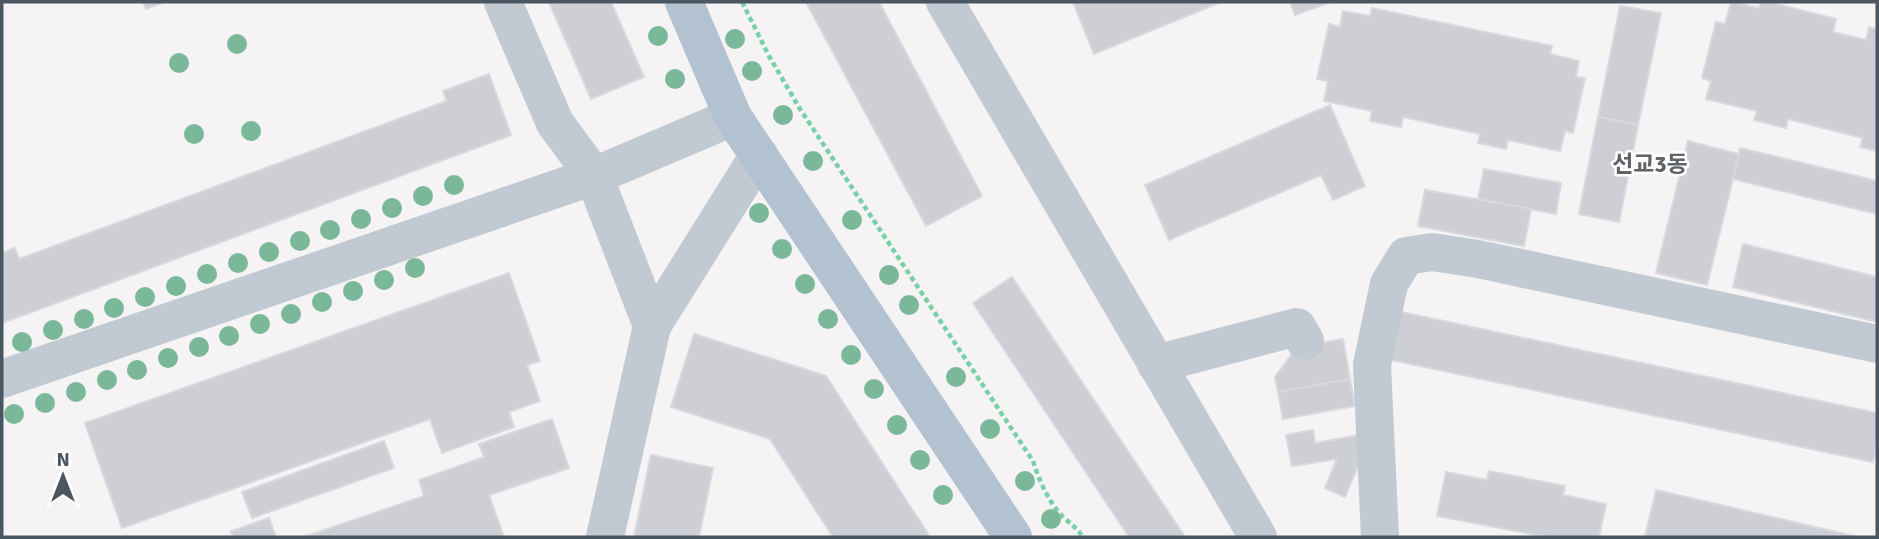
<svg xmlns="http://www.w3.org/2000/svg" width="1879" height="539" font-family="Signika,'Noto Sans KR',sans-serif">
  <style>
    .building { fill: #cdcfd5; stroke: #d7d9de; stroke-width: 2 }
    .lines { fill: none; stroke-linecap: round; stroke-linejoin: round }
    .path { stroke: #7ad0a6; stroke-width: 4.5; stroke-dasharray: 5 3.5; stroke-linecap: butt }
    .minor { stroke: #c1cad2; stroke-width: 38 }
    .major { stroke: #b3c2d1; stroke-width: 38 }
    .tree { fill: #7bb799 }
    .labels { text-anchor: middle; stroke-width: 5; stroke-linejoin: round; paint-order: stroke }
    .quarter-label { font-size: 23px; font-weight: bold; fill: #5f6368; stroke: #fff }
  </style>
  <rect width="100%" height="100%" fill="#f5f3f3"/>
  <!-- building -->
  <g class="building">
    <path d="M143 2H164L146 9Z"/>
    <path d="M549 2H611L644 77 591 99Z"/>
    <path d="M806 2H879L982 196 926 226Z"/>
    <path d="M1073 2H1221L1094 54Z"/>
    <path d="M1290 2H1331L1295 15Z"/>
    <path d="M1731 2 1759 8 1761 2H1768L1836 19 1833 32 1866 40 1869 27 1877 29V151L1860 147 1863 138 1788 119 1786 128 1754 120 1757 111 1706 99 1711 81 1702 78 1716 22 1725 24Z"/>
    <path d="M1620 6 1661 13 1638 125 1598 117Z"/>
    <path d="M1372 8 1552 46 1550 54 1579 61 1576 77 1585 78 1573 133 1565 131 1560 151 1508 140 1506 149 1478 143 1480 134 1403 117 1401 127 1370 121 1372 111 1324 101 1328 81 1317 79 1329 24 1340 27 1343 11 1370 16Z"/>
    <path d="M489 74 511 135 2 323V253L15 248 19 259 447 101 443 91Z"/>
    <path d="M1330 105 1365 186 1333 200 1321 175 1169 240 1145 185Z"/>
    <path d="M1598 117 1638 125 1619 222 1579 214Z"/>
    <path d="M1688 141 1739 154 1707 285 1656 273Z"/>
    <path d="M1740 148 1877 181V214L1733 179Z"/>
    <path d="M1484 169 1561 183 1556 214 1478 199Z"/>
    <path d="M1425 190 1531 209 1524 246 1418 226Z"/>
    <path d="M1743 244 1877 277V322L1733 287Z"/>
    <path d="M509 273 540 361 527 365 540 401 509 412 514 427 442 453 430 419 122 528 85 423Z"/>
    <path d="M1012 277 1185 537H1129L973 303Z"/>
    <path d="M1397 311 1877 413V442L1873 462 1387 359Z"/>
    <path d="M694 334 826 376 930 537H833L770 439 671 407Z"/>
    <path d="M1343 339 1350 379 1278 392 1275 377 1297 347Z"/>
    <path d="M1350 379 1355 406 1283 419 1278 392Z"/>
    <path d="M552 419 569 468 489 495 504 537H304L424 496 419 480 484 457 479 444Z"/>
    <path d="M1313 430 1315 443 1360 435 1363 454 1345 497 1325 488 1337 459 1292 466 1286 435Z"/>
    <path d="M384 441 394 468 252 518 242 492Z"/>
    <path d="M651 455 713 468 699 537H634Z"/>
    <path d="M1489 471 1565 486 1563 495 1606 504 1599 537H1547L1437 516 1446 472 1487 480Z"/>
    <path d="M1656 490 1858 537H1645Z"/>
    <path d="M269 518 276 537H233L231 531Z"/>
  </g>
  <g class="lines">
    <!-- path -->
    <path class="path" d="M742 2 769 56 800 109 1033 461C1039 480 1049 503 1063 517 1071 524 1077 528 1083 537"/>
    <!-- minor -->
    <g class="minor">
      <path d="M503 2 555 123 594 176 652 326"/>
      <path d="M945 2 1258 537"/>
      <path d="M1156 364 1297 327 1305 341"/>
      <path d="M2 379 594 176 733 117"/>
      <path d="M605 537 652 326 759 155"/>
      <path d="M1380 537 1372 365 1389 284 1406 256 1432 252 1478 259 1877 344"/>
    </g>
    <!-- major -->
    <path class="major" d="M684 2 733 117 1013 537"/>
  </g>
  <!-- trees -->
  <g class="tree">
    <circle cx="658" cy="36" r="10"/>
    <circle cx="735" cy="39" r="10"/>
    <circle cx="237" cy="44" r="10"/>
    <circle cx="179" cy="63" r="10"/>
    <circle cx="752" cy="71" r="10"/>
    <circle cx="675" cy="79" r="10"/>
    <circle cx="783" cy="115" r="10"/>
    <circle cx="251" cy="131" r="10"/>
    <circle cx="194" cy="134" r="10"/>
    <circle cx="813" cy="161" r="10"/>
    <circle cx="454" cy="185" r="10"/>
    <circle cx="423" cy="196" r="10"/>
    <circle cx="392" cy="208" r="10"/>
    <circle cx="759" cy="213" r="10"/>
    <circle cx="361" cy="219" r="10"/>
    <circle cx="852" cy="220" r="10"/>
    <circle cx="330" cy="230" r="10"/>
    <circle cx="300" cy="241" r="10"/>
    <circle cx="782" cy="249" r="10"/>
    <circle cx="269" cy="252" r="10"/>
    <circle cx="238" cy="263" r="10"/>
    <circle cx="415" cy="268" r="10"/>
    <circle cx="207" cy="274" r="10"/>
    <circle cx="889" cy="275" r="10"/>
    <circle cx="384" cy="280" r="10"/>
    <circle cx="805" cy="284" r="10"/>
    <circle cx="176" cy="286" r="10"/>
    <circle cx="353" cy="291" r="10"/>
    <circle cx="145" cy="297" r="10"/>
    <circle cx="322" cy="302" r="10"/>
    <circle cx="909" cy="305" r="10"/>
    <circle cx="114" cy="308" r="10"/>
    <circle cx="291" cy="314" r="10"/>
    <circle cx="84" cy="319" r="10"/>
    <circle cx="828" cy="319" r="10"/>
    <circle cx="260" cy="324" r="10"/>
    <circle cx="53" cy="330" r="10"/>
    <circle cx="229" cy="336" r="10"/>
    <circle cx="22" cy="342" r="10"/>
    <circle cx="199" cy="347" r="10"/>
    <circle cx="851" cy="355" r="10"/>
    <circle cx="168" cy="358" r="10"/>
    <circle cx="137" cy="370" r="10"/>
    <circle cx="956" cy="377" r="10"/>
    <circle cx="107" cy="380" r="10"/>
    <circle cx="874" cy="389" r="10"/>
    <circle cx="76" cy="392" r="10"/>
    <circle cx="45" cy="403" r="10"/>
    <circle cx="14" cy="414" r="10"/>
    <circle cx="897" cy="425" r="10"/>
    <circle cx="990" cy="429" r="10"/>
    <circle cx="920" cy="460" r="10"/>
    <circle cx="1025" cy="481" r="10"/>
    <circle cx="943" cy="495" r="10"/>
    <circle cx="1051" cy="519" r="10"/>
  </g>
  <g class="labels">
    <!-- quarter labels -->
    <g class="quarter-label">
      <text x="1650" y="172">선교3동</text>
    </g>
  </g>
  <!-- border -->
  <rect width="1879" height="539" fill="none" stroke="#4a5661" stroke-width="7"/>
  <!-- north arrow -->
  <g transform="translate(63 476)" stroke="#ffffff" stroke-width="5" paint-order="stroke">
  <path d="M0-5L12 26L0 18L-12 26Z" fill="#4a5661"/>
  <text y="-10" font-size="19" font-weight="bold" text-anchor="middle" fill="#4a5661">N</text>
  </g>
</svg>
